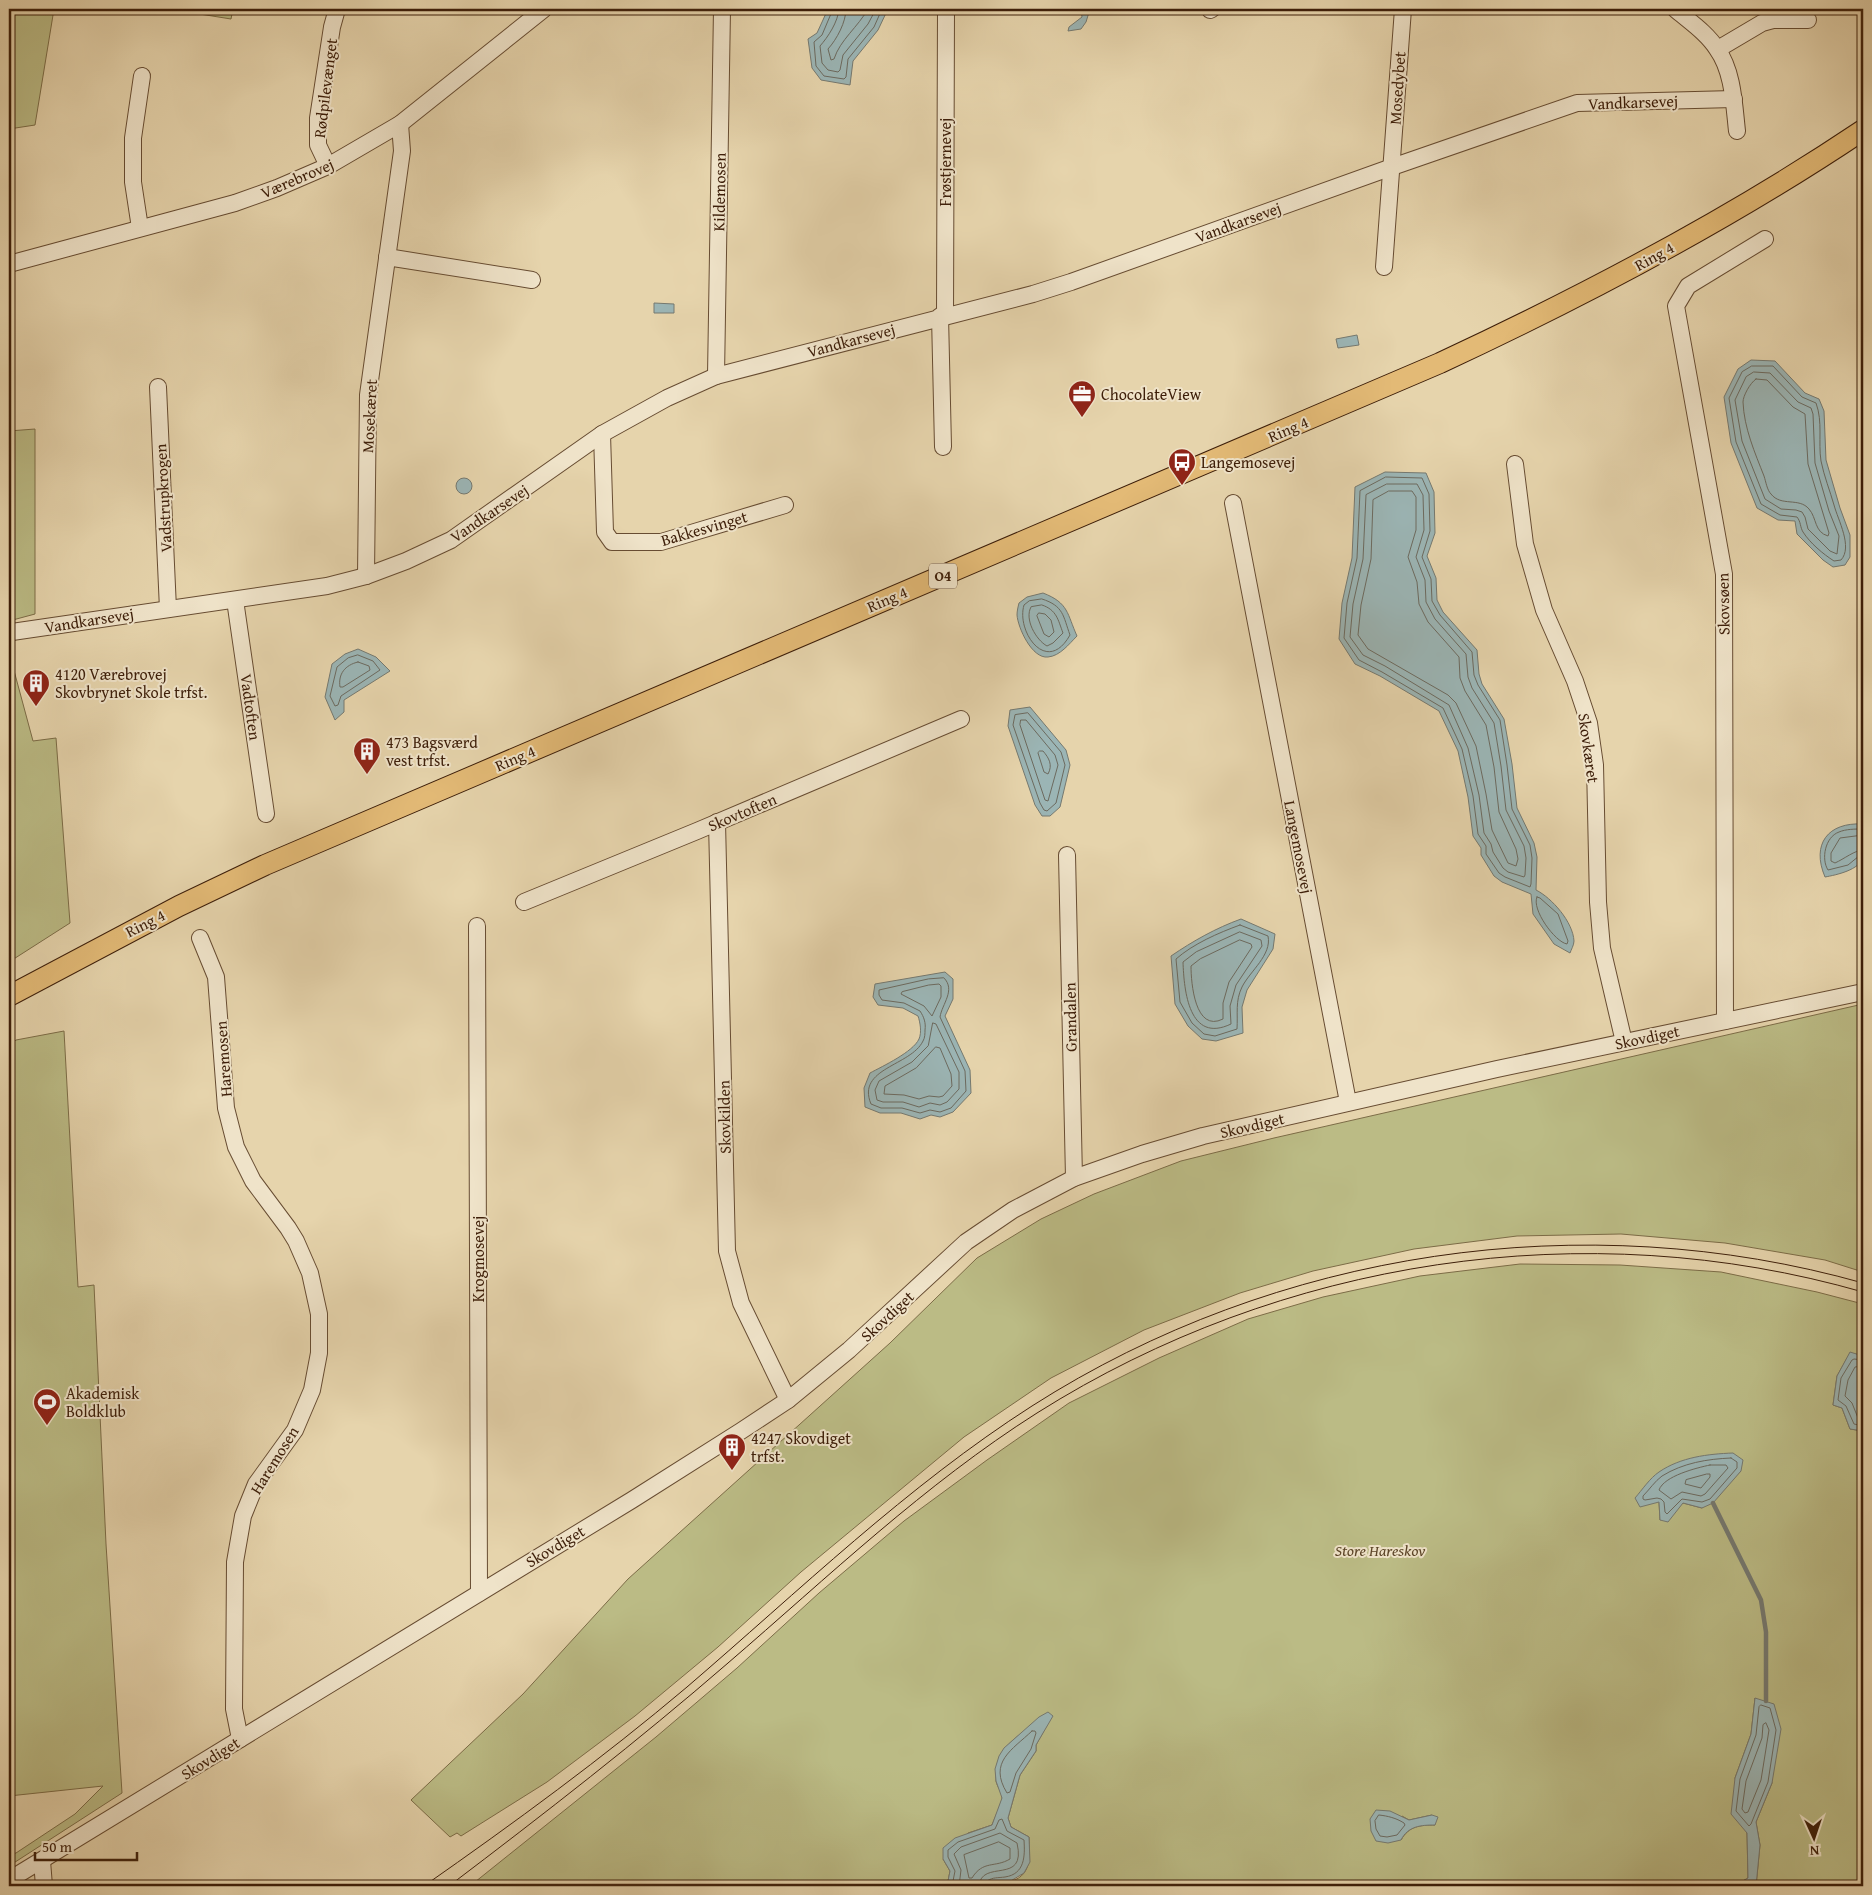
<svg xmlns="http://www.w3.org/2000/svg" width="1872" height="1895" font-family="'Gentium Book Plus',serif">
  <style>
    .green { fill: #bbbb85; stroke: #7c6c47; fill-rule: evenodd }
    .water { fill: #9bb5b5; stroke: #757970 }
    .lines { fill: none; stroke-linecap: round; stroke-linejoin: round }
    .shore { stroke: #6c6a5f; stroke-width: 1 }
    .stream { stroke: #757970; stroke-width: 4.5 }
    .minor-casing { stroke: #674c32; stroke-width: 18 }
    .major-casing { stroke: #3d1e09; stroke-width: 22 }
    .minor { stroke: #efe3c9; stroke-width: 16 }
    .major { stroke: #e3ba76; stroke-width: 20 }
    .tram { stroke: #3d1e09; stroke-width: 1 }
    .labels { text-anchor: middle; stroke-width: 4; stroke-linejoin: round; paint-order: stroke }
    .shield { fill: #efe3c9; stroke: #725943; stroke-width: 1 }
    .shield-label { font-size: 15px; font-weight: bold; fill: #3d1e09 }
    .street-label { font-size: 16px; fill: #3d1e09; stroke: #efe3c9 }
    .poi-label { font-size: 16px; fill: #3d1e09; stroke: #efe3c9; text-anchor: start }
    .park-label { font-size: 16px; font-style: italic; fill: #5c4528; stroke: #efe3c9 }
  </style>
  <rect width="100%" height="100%" fill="#e6d4ac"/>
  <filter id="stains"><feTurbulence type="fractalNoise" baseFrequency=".004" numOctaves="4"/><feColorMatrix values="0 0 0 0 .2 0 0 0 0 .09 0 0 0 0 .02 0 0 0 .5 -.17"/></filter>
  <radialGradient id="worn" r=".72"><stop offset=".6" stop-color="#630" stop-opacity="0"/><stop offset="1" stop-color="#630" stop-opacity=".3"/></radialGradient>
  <!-- green -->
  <g class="green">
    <path d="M9 9H54L35 125 9 129Z"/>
    <path d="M182 9H233L231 19 181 11Z"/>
    <path d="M35 429V614L9 621V431Z"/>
    <path d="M9 652 33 741 56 738 70 923 9 962Z"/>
    <path d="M1863 1004V1272L1825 1260 1725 1243 1621 1234 1517 1236 1414 1249 1313 1271 1240 1293 1144 1330 1051 1378 964 1437 801 1572 718 1647 635 1716 547 1782 461 1836 457 1833 450 1837 411 1800 523 1694 628 1579 890 1343 977 1258 1041 1219 1094 1194 1181 1161 1274 1138Z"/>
    <path d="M64 1031 78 1287 94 1285 106 1544 122 1793 9 1866V1855L16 1853 75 1814 103 1786 9 1796V1046L16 1040Z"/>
    <path d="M1520 1264 1620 1265 1721 1272 1817 1292 1863 1304V1356L1850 1353 1837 1376 1833 1405 1842 1408 1850 1429 1863 1431V1886H1756L1760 1845 1756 1822 1772 1783 1755 1698 1751 1734 1735 1778 1747 1833 1748 1878 1734 1886H987C994 1882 999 1883 1007 1882 1032 1878 1030 1857 1029 1837L1011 1827 1008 1818 1020 1775 1036 1751V1745L1052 1716C1026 1730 992 1745 996 1781 997 1787 1003 1793 1002 1799 1000 1807 995 1817 992 1825L968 1833 943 1859 950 1871 947 1886H470L656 1737 737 1668 819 1593 904 1521 987 1460 1069 1403 1159 1358 1248 1319 1323 1297 1420 1276ZM1741 1471 1702 1508 1683 1503 1660 1520 1659 1502ZM1432 1815 1435 1825C1420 1825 1409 1826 1401 1840L1402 1816 1409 1820Z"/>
  </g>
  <!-- water -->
  <g class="water">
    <path d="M828 9H886L887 11 878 30 853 61 850 85 821 80 812 68 808 39 817 33Z"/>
    <path d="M1081 9H1090L1086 22 1081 29 1068 31 1069 27 1082 17Z"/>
    <path d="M654 303 674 304V313H654Z"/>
    <path d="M1357 335 1359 345 1338 348 1336 339Z"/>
    <path d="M1751 360 1775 361 1805 393 1819 399 1824 411 1826 460 1840 508 1850 535V557L1845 565 1833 567 1823 560 1797 534 1795 521 1778 520 1757 508 1731 443 1724 397 1738 369Z"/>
    <path d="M1385 472 1426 473 1434 492 1435 533 1427 556 1436 578 1437 600 1443 612 1477 650 1479 674 1482 684 1504 719 1512 764 1517 808 1534 843 1537 857 1536 890C1552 898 1573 922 1574 941 1574 945 1571 950 1570 953L1554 944 1533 914 1531 894 1502 882 1494 876 1481 855V848L1473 836 1468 797 1458 751 1439 711 1380 676 1355 664 1339 639 1342 603 1352 558 1355 487Z"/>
    <circle cx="464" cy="486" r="8"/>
    <path d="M1043 593C1069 603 1067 614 1077 636 1069 644 1060 656 1048 657 1032 659 1018 628 1017 615 1017 611 1018 607 1019 603L1027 597Z"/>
    <path d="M358 649 376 657 390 671 344 700V712L335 720 325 697 332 664 345 654Z"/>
    <path d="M1030 707 1066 750 1070 765 1060 807 1050 816H1042L1035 805 1008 726 1010 710Z"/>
    <path d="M1863 824C1863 834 1865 847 1863 857 1860 870 1836 875 1825 877 1811 844 1828 822 1863 824Z"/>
    <path d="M1241 919 1275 934 1273 949 1247 990 1242 1007 1243 1033 1216 1041 1202 1039 1188 1026 1175 1004 1171 956C1193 941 1216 928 1241 919Z"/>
    <path d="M945 972 953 979V999L945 1016 970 1070 971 1093 953 1112 940 1117 931 1115 920 1119 901 1113H880L865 1107 864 1088 870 1073C883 1066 913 1052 919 1039 922 1032 920 1022 918 1016L903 1008 878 1005 873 997 875 984Z"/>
    <path d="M1850 1352 1863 1356V1431L1850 1429 1842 1408 1833 1405 1837 1376Z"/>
    <path d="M1733 1453 1743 1460 1741 1471 1713 1503 1702 1508 1683 1503 1668 1522 1660 1520 1659 1502 1640 1507 1635 1498C1642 1490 1650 1478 1659 1472 1681 1457 1708 1454 1733 1453Z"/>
    <path d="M1755 1698 1774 1704 1781 1729 1772 1783 1756 1822 1760 1845 1756 1886H1734L1748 1878 1747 1833 1731 1814 1735 1778 1751 1734Z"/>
    <path d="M1048 1712 1053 1716 1036 1745V1751L1020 1775 1008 1818 1011 1827 1029 1837 1030 1862 1024 1873 1009 1882 993 1883 987 1886H947L950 1871 943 1859V1848L955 1838 992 1825 1002 1798 996 1781 995 1769 999 1756 1004 1748 1039 1717Z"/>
    <path d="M1376 1810 1390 1811 1409 1820 1432 1815 1438 1817 1435 1825C1421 1825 1408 1826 1401 1840L1388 1843 1376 1841 1371 1831 1370 1819Z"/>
  </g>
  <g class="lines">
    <!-- shore -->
    <g class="shore">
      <path d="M833 9 822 35 814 42 816 66 824 76 844 79 846 77 848 59 874 27 882 9"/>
      <path d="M839 9C838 22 828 37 820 46L822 63 828 70 838 72 840 70 843 55 868 24 876 9"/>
      <path d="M846 9C846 22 837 39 828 49L831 60 834 59C840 40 858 27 868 9"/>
      <path d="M1752 366H1773L1802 397 1816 403C1823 422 1818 442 1821 461 1824 476 1830 491 1834 505 1838 520 1853 547 1841 560L1834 561C1823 554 1810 543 1803 532 1800 527 1801 522 1797 517L1780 515 1761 504 1736 442 1729 398 1742 372Z"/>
      <path d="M1754 372 1770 373 1798 402 1811 408 1813 414 1815 463 1829 511 1839 536 1837 554 1830 551 1808 529 1805 517 1802 512 1796 510 1781 509 1765 499 1742 441 1735 400 1746 377Z"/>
      <path d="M1756 379 1767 380 1793 407 1805 414 1808 464 1829 533 1828 536C1814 532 1817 518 1809 509 1799 497 1781 507 1771 494 1767 490 1766 482 1764 476 1755 453 1744 428 1743 402 1743 396 1750 383 1756 379Z"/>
      <path d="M1386 477 1422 478 1429 494 1430 531 1422 557 1431 579 1432 601 1440 615 1472 652 1474 675 1478 685 1500 720 1507 765 1512 809 1530 845 1532 858 1531 884 1530 887 1505 877 1499 873 1486 854V846L1478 834 1473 796 1462 749 1443 708 1382 672 1359 660 1344 638 1347 603 1357 558 1360 491Z"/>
      <path d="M1387 484H1417L1423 495 1424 530 1416 557 1425 580 1426 602 1435 619 1466 654 1468 677 1472 688 1494 723 1501 766 1506 810 1524 846 1526 858 1525 875 1524 877 1508 872 1503 868 1493 852 1491 844 1484 833 1479 795 1468 748 1449 705 1385 666 1363 655 1350 637 1353 604 1363 559 1366 495Z"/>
      <path d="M1389 491H1412L1416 497V530L1408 557 1417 582 1419 604 1428 622 1459 657 1460 678 1465 691 1486 725 1494 767 1499 812 1516 849 1518 859 1516 866 1508 863 1492 830 1486 794 1476 746 1456 703 1448 695 1368 649 1358 635 1361 605 1371 559 1373 500Z"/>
      <path d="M1042 599C1064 606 1063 616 1070 635 1047 676 1016 632 1024 605L1029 601Z"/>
      <path d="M1042 605C1057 610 1058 620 1063 633L1053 643 1047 646C1036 640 1024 619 1031 607Z"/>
      <path d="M1039 613 1045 614 1051 620 1054 632 1049 637 1044 634 1037 616Z"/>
      <path d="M358 655 373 661 380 670 341 696 338 705 335 706 330 696 337 667 348 658Z"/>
      <path d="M358 662 369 666 370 670 343 687H340C338 674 345 665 358 662Z"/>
      <path d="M1028 713 1061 752 1065 765 1056 803 1047 811 1044 810 1040 803 1013 725 1015 715Z"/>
      <path d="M1021 720H1026L1055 755 1058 765 1048 801 1045 800 1020 725Z"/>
      <path d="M1040 751H1043C1049 758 1053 765 1048 774L1044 772 1038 753Z"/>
      <path d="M1863 829C1855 829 1846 829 1839 832 1825 837 1821 859 1828 870L1848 865 1859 856H1863"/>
      <path d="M1863 835 1840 838 1831 853V861L1835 863C1844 859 1855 850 1863 850"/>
      <path d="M1537 897 1540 898 1558 914 1568 941 1567 944C1555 942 1531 909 1537 897Z"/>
      <path d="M1240 925 1268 936C1272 955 1250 971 1242 987 1235 1001 1238 1014 1237 1029L1215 1036 1204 1034 1192 1023 1180 1002 1176 959C1193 944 1218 933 1240 925Z"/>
      <path d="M1240 932 1261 940 1262 946 1236 985 1230 1006 1231 1024C1189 1044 1184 991 1183 962L1196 952Z"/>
      <path d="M1240 940 1251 944 1252 947 1229 982 1223 1003V1019C1195 1033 1191 983 1191 966L1200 959Z"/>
      <path d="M944 978C956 990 942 1004 940 1017L965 1071 966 1091 951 1108 940 1112 930 1110 920 1113 902 1108H881L871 1104C856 1068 911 1066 923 1041 925 1038 925 1033 925 1030 926 1023 924 1017 920 1011L904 1003 882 1000 879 995V990L928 979Z"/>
      <path d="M929 985 939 984 941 986V997L932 1016 924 1006 901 994 902 992Z"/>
      <path d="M933 1023 936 1024 959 1072V1089L947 1102 940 1105 930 1103 919 1107 903 1102H883L877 1100 875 1090 879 1081 912 1062 928 1046Z"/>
      <path d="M936 1047 940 1048 951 1074 952 1086 943 1096 939 1097 929 1096 919 1099 904 1095 884 1094 885 1086 916 1068Z"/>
      <path d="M1863 1360 1854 1359 1852 1360 1841 1378 1838 1400 1846 1406 1854 1424 1863 1426"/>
      <path d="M1863 1366 1855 1367 1848 1380 1845 1396 1852 1403 1858 1418 1863 1419"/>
      <path d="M1731 1458 1737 1462V1468L1710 1499 1702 1502 1682 1499 1667 1514 1665 1512 1664 1502 1661 1499 1657 1498 1645 1500 1643 1499V1496C1649 1490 1655 1481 1662 1476 1683 1463 1707 1459 1731 1458Z"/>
      <path d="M1710 1465H1726L1728 1468 1705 1494 1701 1496 1682 1492 1671 1499 1659 1490C1664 1476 1696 1468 1710 1465Z"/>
      <path d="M1707 1474H1710V1477L1701 1488 1685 1484 1686 1480Z"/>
      <path d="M1761 1705 1770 1708 1776 1730 1768 1782 1751 1824 1749 1826 1736 1811 1740 1779 1756 1735 1759 1707Z"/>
      <path d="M1766 1723 1769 1730 1761 1780 1748 1812 1745 1813 1742 1809 1746 1781 1762 1738 1763 1725Z"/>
      <path d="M1032 1731H1035L1036 1733 1031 1749 1016 1773 1010 1792 1007 1793C988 1762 1012 1750 1032 1731Z"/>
      <path d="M1379 1815C1388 1816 1396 1818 1404 1823L1405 1825 1397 1835 1387 1837 1380 1836 1376 1829 1375 1821Z"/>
      <path d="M999 1842 1010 1848V1859C995 1868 983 1860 972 1878H969L964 1855Z"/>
      <path d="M952 1886 955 1871 948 1857V1850L958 1842 995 1829 999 1820 1002 1819 1007 1831 1024 1840C1025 1856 1025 1874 1005 1877 998 1878 993 1877 987 1881L986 1886"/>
      <path d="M959 1886 961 1870 954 1854 961 1847 1000 1833 1017 1843C1027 1886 981 1858 979 1886"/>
    </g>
    <!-- stream -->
    <path class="stream" d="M1713 1503 1761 1600 1766 1632V1701"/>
    <!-- minor casing -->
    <g class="minor-casing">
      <g id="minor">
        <path d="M1675 9C1689 21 1707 33 1717 49 1733 71 1734 104 1737 131"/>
        <path d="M1210 10 1212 9"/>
        <path d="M1718 49 1762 23 1773 20H1808"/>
        <path d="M328 166 318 145V118L332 27 337 9"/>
        <path d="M140 228 133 182V138L142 76"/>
        <path d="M387 257 532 280"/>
        <path d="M9 264 235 203 277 188 328 166 400 124 544 9"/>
        <path d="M1384 267 1403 9"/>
        <path d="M945 315 946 9"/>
        <path d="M940 316 943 447"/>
        <path d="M716 376 722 9"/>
        <path d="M158 387 168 609"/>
        <path d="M602 434 605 532 612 542H661L785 505"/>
        <path d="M1515 464 1525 544 1544 610 1575 681 1589 723 1595 765 1598 902 1602 948 1624 1042"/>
        <path d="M1233 503 1348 1102"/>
        <path d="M366 576 368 395 402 151 400 124"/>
        <path d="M235 600 266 814"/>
        <path d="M12 632 327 586 366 576 406 561 451 540 602 434 667 398 716 376 1033 294 1071 282 1392 167 1577 103 1734 99"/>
        <path d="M717 822 727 1251 741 1303 788 1400"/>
        <path d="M1067 855 1074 1178"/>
        <path d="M524 902 697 831 961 719"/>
        <path d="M477 926 479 1593"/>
        <path d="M200 938 216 977 226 1108 236 1147 253 1181 288 1228 296 1241 310 1273 319 1314V1353L312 1390 295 1430 256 1484 243 1516 235 1562 234 1709 240 1739"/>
        <path d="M1725 1021 1724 574 1676 306 1688 286 1765 239"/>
        <path d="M42 1861 44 1886"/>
        <path d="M9 1880 632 1500 741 1431 788 1400 849 1350 966 1242 1013 1210 1074 1178 1142 1154 1203 1136 1497 1069 1863 992"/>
      </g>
    </g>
    <!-- major casing -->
    <g class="major-casing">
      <path id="major" d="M9 996 179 906 265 865 1440 363C1586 295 1729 220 1863 130"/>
    </g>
    <!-- minor -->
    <use href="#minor" class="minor"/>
    <!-- major -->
    <use href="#major" class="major"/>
    <!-- tram -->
    <g class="tram">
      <path d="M424 1886C514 1823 603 1758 687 1687 799 1591 907 1486 1032 1406 1276 1250 1584 1204 1863 1283"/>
      <path d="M449 1886C544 1814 638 1741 728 1663 828 1577 925 1484 1037 1413 1281 1259 1585 1212 1863 1292"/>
    </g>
  </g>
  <!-- icons -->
  <defs>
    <g id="office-pin" transform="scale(1.4375)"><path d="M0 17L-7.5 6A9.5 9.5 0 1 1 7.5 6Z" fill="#8f2418" stroke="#efe3c9"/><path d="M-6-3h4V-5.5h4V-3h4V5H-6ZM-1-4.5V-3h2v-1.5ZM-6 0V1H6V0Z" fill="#fff"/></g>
    <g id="bus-pin" transform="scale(1.4375)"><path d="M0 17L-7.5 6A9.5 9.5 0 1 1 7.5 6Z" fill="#8f2418" stroke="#efe3c9"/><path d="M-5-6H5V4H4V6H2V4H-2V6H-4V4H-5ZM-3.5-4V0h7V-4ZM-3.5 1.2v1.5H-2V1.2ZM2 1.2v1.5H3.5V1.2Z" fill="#fff"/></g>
    <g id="building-pin" transform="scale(1.4375)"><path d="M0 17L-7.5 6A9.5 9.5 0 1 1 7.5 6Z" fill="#8f2418" stroke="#efe3c9"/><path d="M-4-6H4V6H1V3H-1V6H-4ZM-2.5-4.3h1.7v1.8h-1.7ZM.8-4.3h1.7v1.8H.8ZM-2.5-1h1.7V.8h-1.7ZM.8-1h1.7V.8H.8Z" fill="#fff"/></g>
    <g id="stadium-pin" transform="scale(1.4375)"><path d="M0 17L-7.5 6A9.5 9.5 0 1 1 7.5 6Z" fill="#8f2418" stroke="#efe3c9"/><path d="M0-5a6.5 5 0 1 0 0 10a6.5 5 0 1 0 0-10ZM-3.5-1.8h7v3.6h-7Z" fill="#fff"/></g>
  </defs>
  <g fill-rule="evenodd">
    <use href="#office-pin" x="1082" y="394"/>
    <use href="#bus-pin" x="1182" y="462"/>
    <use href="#building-pin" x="36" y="683"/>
    <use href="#building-pin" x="367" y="751"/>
    <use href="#stadium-pin" x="47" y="1402"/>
    <use href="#building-pin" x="732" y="1447"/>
  </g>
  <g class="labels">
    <!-- shield labels -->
    <rect class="shield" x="929" y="563.5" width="28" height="25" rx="4"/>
    <g class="shield-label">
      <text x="943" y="581">O4</text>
    </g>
    <!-- street labels -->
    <g class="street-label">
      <text transform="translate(325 88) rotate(-83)" y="6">Rødpilevænget</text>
      <text transform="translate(1397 88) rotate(-86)" y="6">Mosedybet</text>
      <text transform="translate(1633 102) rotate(-2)" y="6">Vandkarsevej</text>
      <text transform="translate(945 162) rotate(-90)" y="6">Frøstjernevej</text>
      <text transform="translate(297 178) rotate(-23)" y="6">Værebrovej</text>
      <text transform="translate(719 192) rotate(-89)" y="6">Kildemosen</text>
      <text transform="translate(1238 222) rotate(-20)" y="6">Vandkarsevej</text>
      <text transform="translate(1654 256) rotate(-29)" y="6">Ring 4</text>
      <text transform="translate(851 340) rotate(-15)" y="6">Vandkarsevej</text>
      <text transform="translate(369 416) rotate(-87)" y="6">Mosekæret</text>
      <text transform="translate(1288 429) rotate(-23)" y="6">Ring 4</text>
      <text transform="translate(163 498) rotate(-93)" y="6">Vadstrupkrogen</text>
      <text transform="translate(489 513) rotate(-34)" y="6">Vandkarsevej</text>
      <text transform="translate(704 528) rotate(-16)" y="6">Bakkesvinget</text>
      <text transform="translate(887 599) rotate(-23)" y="6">Ring 4</text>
      <text transform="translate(1723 604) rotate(-91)" y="6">Skovsøen</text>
      <text transform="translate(89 620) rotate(-9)" y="6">Vandkarsevej</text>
      <text transform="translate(251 707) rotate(82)" y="6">Vadtoften</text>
      <text transform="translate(1589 748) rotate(82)" y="6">Skovkæret</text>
      <text transform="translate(515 758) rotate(-23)" y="6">Ring 4</text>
      <text transform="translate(742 812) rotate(-23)" y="6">Skovtoften</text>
      <text transform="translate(1299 847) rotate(79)" y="6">Langemosevej</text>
      <text transform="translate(145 923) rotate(-27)" y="6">Ring 4</text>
      <text transform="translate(1070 1017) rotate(-91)" y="6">Grandalen</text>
      <text transform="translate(1647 1037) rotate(-12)" y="6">Skovdiget</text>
      <text transform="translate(223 1059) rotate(-94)" y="6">Haremosen</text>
      <text transform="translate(724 1117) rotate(-91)" y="6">Skovkilden</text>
      <text transform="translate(1252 1125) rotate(-13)" y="6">Skovdiget</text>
      <text transform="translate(478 1259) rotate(-90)" y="6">Krogmosevej</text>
      <text transform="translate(887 1316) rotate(-43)" y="6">Skovdiget</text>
      <text transform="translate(274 1460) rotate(-58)" y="6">Haremosen</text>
      <text transform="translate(555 1546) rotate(-31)" y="6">Skovdiget</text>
      <text transform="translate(210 1758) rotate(-32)" y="6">Skovdiget</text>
    </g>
    <!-- poi labels -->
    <g class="poi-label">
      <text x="1101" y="400">ChocolateView</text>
      <text x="1201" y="468">Langemosevej</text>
      <text x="55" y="680">4120 Værebrovej<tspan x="55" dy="18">Skovbrynet Skole trfst.</tspan></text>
      <text x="386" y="748">473 Bagsværd<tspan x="386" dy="18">vest trfst.</tspan></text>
      <text x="66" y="1399">Akademisk<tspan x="66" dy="18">Boldklub</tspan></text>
      <text x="751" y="1444">4247 Skovdiget<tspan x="751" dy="18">trfst.</tspan></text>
    </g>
    <!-- park labels -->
    <g class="park-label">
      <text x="1380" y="1556">Store Hareskov</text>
    </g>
  </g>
  <!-- margin -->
  <rect width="1872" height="1895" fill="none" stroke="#e6d4ac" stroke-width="30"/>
  <rect x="10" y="10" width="1852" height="1875" fill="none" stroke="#3d1e09" stroke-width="2.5"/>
  <rect x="15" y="15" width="1842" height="1865" fill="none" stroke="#3d1e09"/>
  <!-- north arrow -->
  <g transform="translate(1814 1838) rotate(177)" stroke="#efe3c9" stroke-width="4" paint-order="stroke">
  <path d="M0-4L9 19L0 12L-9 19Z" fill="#3d1e09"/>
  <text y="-8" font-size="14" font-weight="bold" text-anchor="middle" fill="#3d1e09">N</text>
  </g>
  <!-- scale -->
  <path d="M35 1852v8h102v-8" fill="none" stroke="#3d1e09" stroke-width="2.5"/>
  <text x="42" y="1852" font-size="15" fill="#3d1e09" stroke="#efe3c9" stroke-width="4" paint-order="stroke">50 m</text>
  <rect width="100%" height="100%" filter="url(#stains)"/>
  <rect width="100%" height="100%" fill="url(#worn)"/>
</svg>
